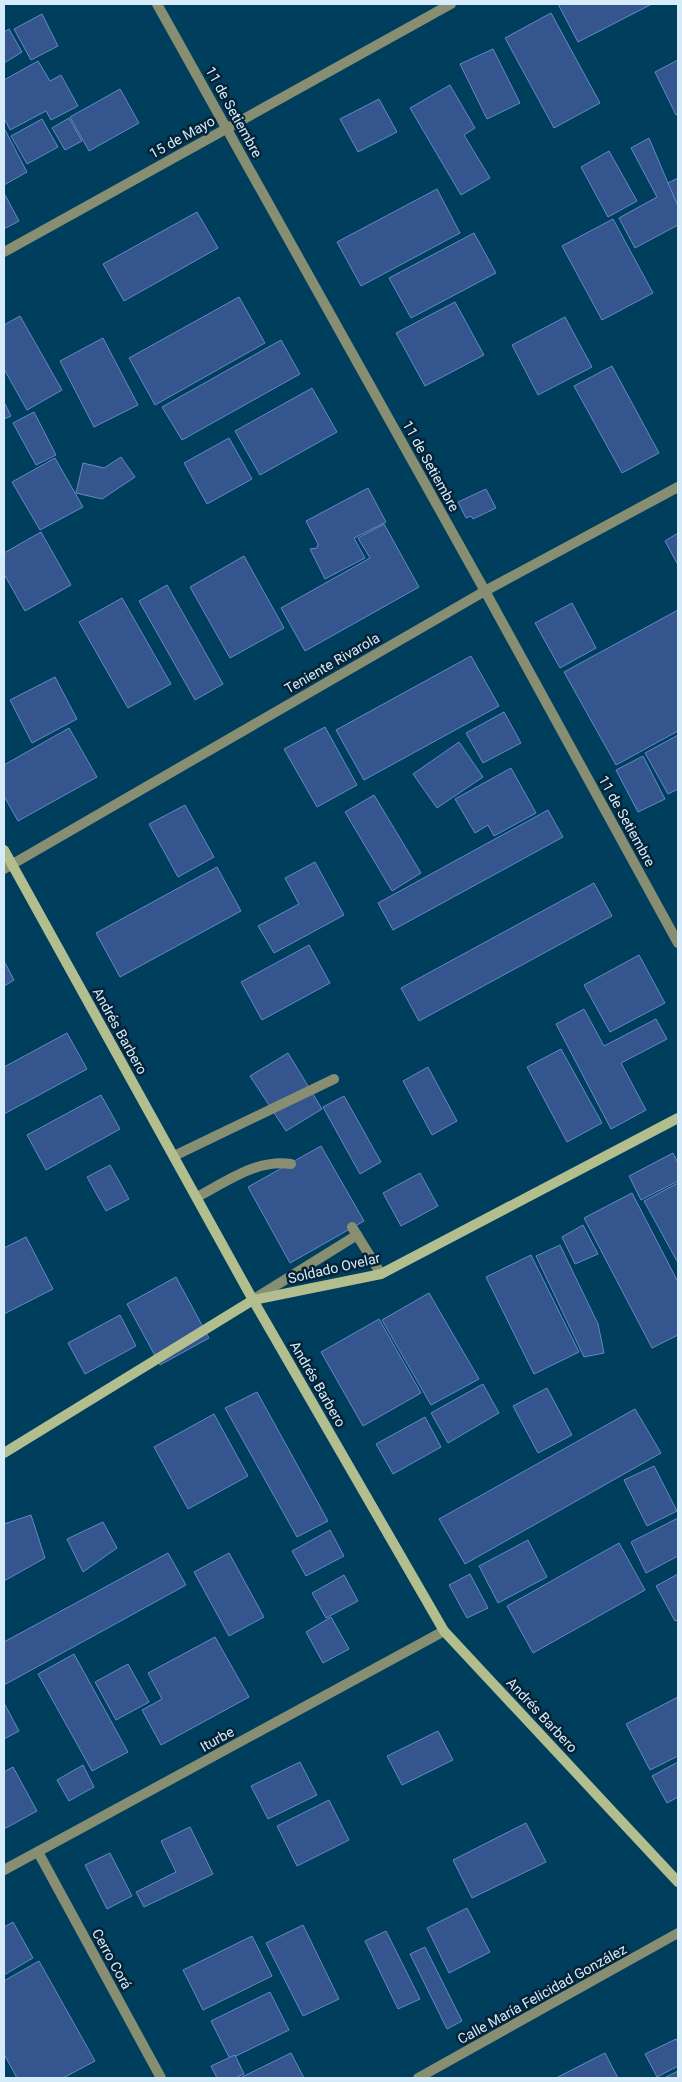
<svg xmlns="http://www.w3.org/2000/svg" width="682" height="2082" font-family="Roboto,sans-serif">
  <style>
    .building { fill: #34558d; stroke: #6489c4 }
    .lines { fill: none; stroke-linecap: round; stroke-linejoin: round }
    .lane { stroke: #878e71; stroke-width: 10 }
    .street { stroke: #878e71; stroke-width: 10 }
    .secondary { stroke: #b2be8e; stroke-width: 10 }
    .labels { text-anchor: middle; stroke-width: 5; stroke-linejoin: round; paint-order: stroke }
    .street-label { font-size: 14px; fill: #d7ecfb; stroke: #052336 }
  </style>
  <rect width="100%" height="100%" fill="#003e5e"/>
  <!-- building -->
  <g class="building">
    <path d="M558 4H652L578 42Z"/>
    <path d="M551 13 600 103 554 128 505 38Z"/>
    <path d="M42 14 58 46 31 60 14 29Z"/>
    <path d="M9 29 22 52 4 63V32Z"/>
    <path d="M493 49 520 103 487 119 460 64Z"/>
    <path d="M678 60V114L676 115 655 72Z"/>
    <path d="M38 61 50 81 61 75 78 106 51 120 46 111 10 130 4 118V80Z"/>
    <path d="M450 85 475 128 464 135 490 178 461 195 410 108Z"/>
    <path d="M120 89 139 123 89 151 70 117Z"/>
    <path d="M379 99 397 132 358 152 340 119Z"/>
    <path d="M69 118 82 141 65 150 52 128Z"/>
    <path d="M42 119 58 147 27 164 11 136Z"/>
    <path d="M4 128 27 172 4 185Z"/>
    <path d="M649 138 668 183 678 198V225L635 248 619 218 657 197 631 148Z"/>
    <path d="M609 151 637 201 608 217 581 167Z"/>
    <path d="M678 178V206L668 183Z"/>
    <path d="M437 189 460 233 361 286 337 242Z"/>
    <path d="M4 193 19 221 4 229Z"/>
    <path d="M197 212 218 248 124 301 103 264Z"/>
    <path d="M613 219 653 293 602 320 562 246Z"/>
    <path d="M474 233 496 273 411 318 389 278Z"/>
    <path d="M239 297 265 343 155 405 129 358Z"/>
    <path d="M455 302 484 355 425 386 396 333Z"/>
    <path d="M20 316 62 390 27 410 4 369V325Z"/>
    <path d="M565 317 592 367 538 395 512 345Z"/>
    <path d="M103 338 138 405 94 427 60 361Z"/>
    <path d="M281 340 300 374 182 440 162 407Z"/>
    <path d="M612 366 659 453 622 473 574 386Z"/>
    <path d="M312 388 337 432 260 475 235 431Z"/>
    <path d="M4 402 11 416 4 419Z"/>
    <path d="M34 412 56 455 36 465 13 423Z"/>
    <path d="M229 438 252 479 207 504 184 463Z"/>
    <path d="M121 457 135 477 102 499 76 493 83 463 104 468Z"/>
    <path d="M55 458 83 507 40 530 12 482Z"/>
    <path d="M368 488 386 522 354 538 365 558 325 579 310 549 317 548 318 544 306 521Z"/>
    <path d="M486 489 496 508 473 519 471 516 466 518 458 502Z"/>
    <path d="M384 524 419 587 305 651 281 608 370 558 358 538Z"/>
    <path d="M41 532 71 585 25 611 4 574V553Z"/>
    <path d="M678 533V565L665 541Z"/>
    <path d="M244 556 284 628 230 658 190 587Z"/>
    <path d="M167 585 223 684 195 700 139 601Z"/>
    <path d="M122 598 171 684 128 708 79 622Z"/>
    <path d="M572 603 596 648 560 668 535 623Z"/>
    <path d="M678 610V731L616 765 564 672Z"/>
    <path d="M471 656 499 706 364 780 336 730Z"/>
    <path d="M55 677 77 719 32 743 10 700Z"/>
    <path d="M504 712 521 743 483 763 466 733Z"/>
    <path d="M325 727 357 785 317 807 284 749Z"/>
    <path d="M69 728 97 777 18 821 4 796V765Z"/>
    <path d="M678 735V789L668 794 645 753Z"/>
    <path d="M459 742 483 777 437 808 413 774Z"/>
    <path d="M643 756 665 799 638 812 616 770Z"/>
    <path d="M511 768 536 813 494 836 488 825 475 833 455 799Z"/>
    <path d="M374 795 421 873 392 891 345 812Z"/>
    <path d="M185 805 214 857 178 877 149 824Z"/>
    <path d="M548 810 563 837 393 930 378 903Z"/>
    <path d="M315 862 344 915 274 953 258 926 299 904 285 878Z"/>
    <path d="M217 867 241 911 120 977 96 933Z"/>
    <path d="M594 883 612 916 419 1021 401 988Z"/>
    <path d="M309 945 330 983 262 1020 241 982Z"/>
    <path d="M639 955 665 1003 610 1032 584 985Z"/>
    <path d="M4 961 14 980 4 986Z"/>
    <path d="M584 1009 604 1046 656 1019 667 1039 621 1063 646 1110 611 1129 556 1024Z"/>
    <path d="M67 1033 87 1069 4 1114V1067Z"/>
    <path d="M561 1049 602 1123 567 1142 527 1067Z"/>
    <path d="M288 1053 322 1109 286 1131 250 1076Z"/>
    <path d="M428 1067 457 1121 432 1135 403 1081Z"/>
    <path d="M101 1095 120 1129 46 1170 27 1135Z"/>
    <path d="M344 1096 381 1162 360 1174 323 1107Z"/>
    <path d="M321 1146 364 1221 290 1263 248 1187Z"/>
    <path d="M673 1153 678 1163V1181L641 1200 629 1176Z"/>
    <path d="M110 1165 129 1199 106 1211 87 1177Z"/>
    <path d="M420 1173 438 1206 401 1226 383 1193Z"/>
    <path d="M678 1183V1263L644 1201Z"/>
    <path d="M632 1193 678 1282V1335L652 1348 584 1218Z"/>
    <path d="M583 1225 598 1254 575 1264 562 1237Z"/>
    <path d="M26 1237 53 1289 4 1314V1248Z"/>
    <path d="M560 1245 598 1324 604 1353 584 1357 536 1256Z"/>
    <path d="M531 1255 579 1352 534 1374 486 1277Z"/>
    <path d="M176 1277 209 1338 160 1365 127 1304Z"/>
    <path d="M429 1293 479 1379 431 1405 382 1320Z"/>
    <path d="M120 1315 136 1346 85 1374 68 1343Z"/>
    <path d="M379 1319 421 1393 363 1426 321 1352Z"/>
    <path d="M483 1384 499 1413 448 1443 431 1413Z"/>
    <path d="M547 1388 572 1435 538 1453 513 1406Z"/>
    <path d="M257 1392 328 1521 297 1537 225 1408Z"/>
    <path d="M635 1409 661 1453 465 1564 439 1519Z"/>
    <path d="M214 1414 248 1476 188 1509 154 1447Z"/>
    <path d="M425 1417 441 1447 393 1474 376 1444Z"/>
    <path d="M654 1466 677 1511 647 1526 624 1480Z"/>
    <path d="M31 1515 45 1558 4 1581V1524Z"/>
    <path d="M678 1518V1556L646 1573 631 1542Z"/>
    <path d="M103 1522 117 1548 83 1572 67 1539Z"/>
    <path d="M330 1530 344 1556 306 1576 292 1551Z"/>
    <path d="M528 1540 547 1577 498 1603 479 1566Z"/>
    <path d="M619 1543 645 1590 533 1653 507 1606Z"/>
    <path d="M168 1553 186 1585 4 1685V1642Z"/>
    <path d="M229 1553 264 1617 229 1636 194 1572Z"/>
    <path d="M470 1574 488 1608 467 1618 449 1585Z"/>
    <path d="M678 1574V1620L675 1621 656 1586Z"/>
    <path d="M344 1575 358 1601 326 1618 312 1593Z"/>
    <path d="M331 1617 349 1649 323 1663 306 1632Z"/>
    <path d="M215 1637 249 1697 161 1745 142 1710 162 1699 148 1673Z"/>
    <path d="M74 1654 128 1752 92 1771 38 1674Z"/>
    <path d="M128 1664 149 1702 116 1720 95 1682Z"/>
    <path d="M678 1697V1756L650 1770 626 1724Z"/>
    <path d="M4 1703 19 1731 4 1739Z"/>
    <path d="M438 1731 453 1760 402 1785 387 1756Z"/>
    <path d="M300 1762 317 1795 268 1819 251 1786Z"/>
    <path d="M678 1762V1797L667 1803 652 1776Z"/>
    <path d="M83 1765 94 1787 69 1801 57 1780Z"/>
    <path d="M13 1767 37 1811 4 1829V1772Z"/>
    <path d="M329 1800 349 1840 297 1866 277 1826Z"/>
    <path d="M526 1823 546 1862 472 1898 453 1860Z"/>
    <path d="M190 1827 213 1874 144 1907 136 1892 176 1872 161 1841Z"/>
    <path d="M110 1853 132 1896 107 1909 85 1865Z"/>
    <path d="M467 1908 490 1952 449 1973 427 1928Z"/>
    <path d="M13 1922 33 1958 4 1975V1927Z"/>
    <path d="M303 1925 339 1999 303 2016 266 1943Z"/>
    <path d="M386 1931 420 1999 398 2009 365 1941Z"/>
    <path d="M252 1936 272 1976 203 2010 183 1970Z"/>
    <path d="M425 1947 462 2021 447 2029 410 1954Z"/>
    <path d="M39 1961 95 2061 63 2078H17L4 2054V1981Z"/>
    <path d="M270 1992 289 2030 230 2059 211 2021Z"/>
    <path d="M676 2039 678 2043V2066L657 2077 645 2054Z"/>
    <path d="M291 2053 304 2078H240Z"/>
    <path d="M605 2053 618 2078H556Z"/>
    <path d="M235 2055 244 2074 235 2078H217L211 2066Z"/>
    <path d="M678 2071V2078H664Z"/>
  </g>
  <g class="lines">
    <!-- lane -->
    <g class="lane">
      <path d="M174 1156 334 1079"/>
      <path d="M197 1197C226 1182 256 1159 291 1164"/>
      <path d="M352 1227 381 1274"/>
      <path d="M254 1299 357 1235"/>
    </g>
    <!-- street -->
    <g class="street">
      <path d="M157 4 485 591 678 943"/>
      <path d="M4 252 451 4"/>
      <path d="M4 869 485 591 678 487"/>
      <path d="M38 1852 161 2078"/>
      <path d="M4 1870 444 1631"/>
      <path d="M418 2078 678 1933"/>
    </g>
    <!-- secondary -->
    <g class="secondary">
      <path d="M4 850 253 1300 444 1631 678 1882"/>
      <path d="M4 1453 253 1300 381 1274 678 1118"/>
    </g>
  </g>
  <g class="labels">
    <!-- street labels -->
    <g class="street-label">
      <text transform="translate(234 112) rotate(61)" y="5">11 de Setiembre</text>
      <text transform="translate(182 137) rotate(-29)" y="5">15 de Mayo</text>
      <text transform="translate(431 466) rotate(61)" y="5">11 de Setiembre</text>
      <text transform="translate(332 663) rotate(-30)" y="5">Teniente Rivarola</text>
      <text transform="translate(627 821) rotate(61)" y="5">11 de Setiembre</text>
      <text transform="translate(120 1031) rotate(61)" y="5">Andrés Barbero</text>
      <text transform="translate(334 1268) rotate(-13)" y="5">Soldado Ovelar</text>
      <text transform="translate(318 1384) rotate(60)" y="5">Andrés Barbero</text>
      <text transform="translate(542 1715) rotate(47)" y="5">Andrés Barbero</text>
      <text transform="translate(217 1739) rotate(-29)" y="5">Iturbe</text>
      <text transform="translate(112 1959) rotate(61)" y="5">Cerro Corá</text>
      <text transform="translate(542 1994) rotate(-29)" y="5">Calle María Felicidad González</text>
    </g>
  </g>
  <!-- border -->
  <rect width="682" height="2082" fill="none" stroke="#d7ecfb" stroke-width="10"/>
</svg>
